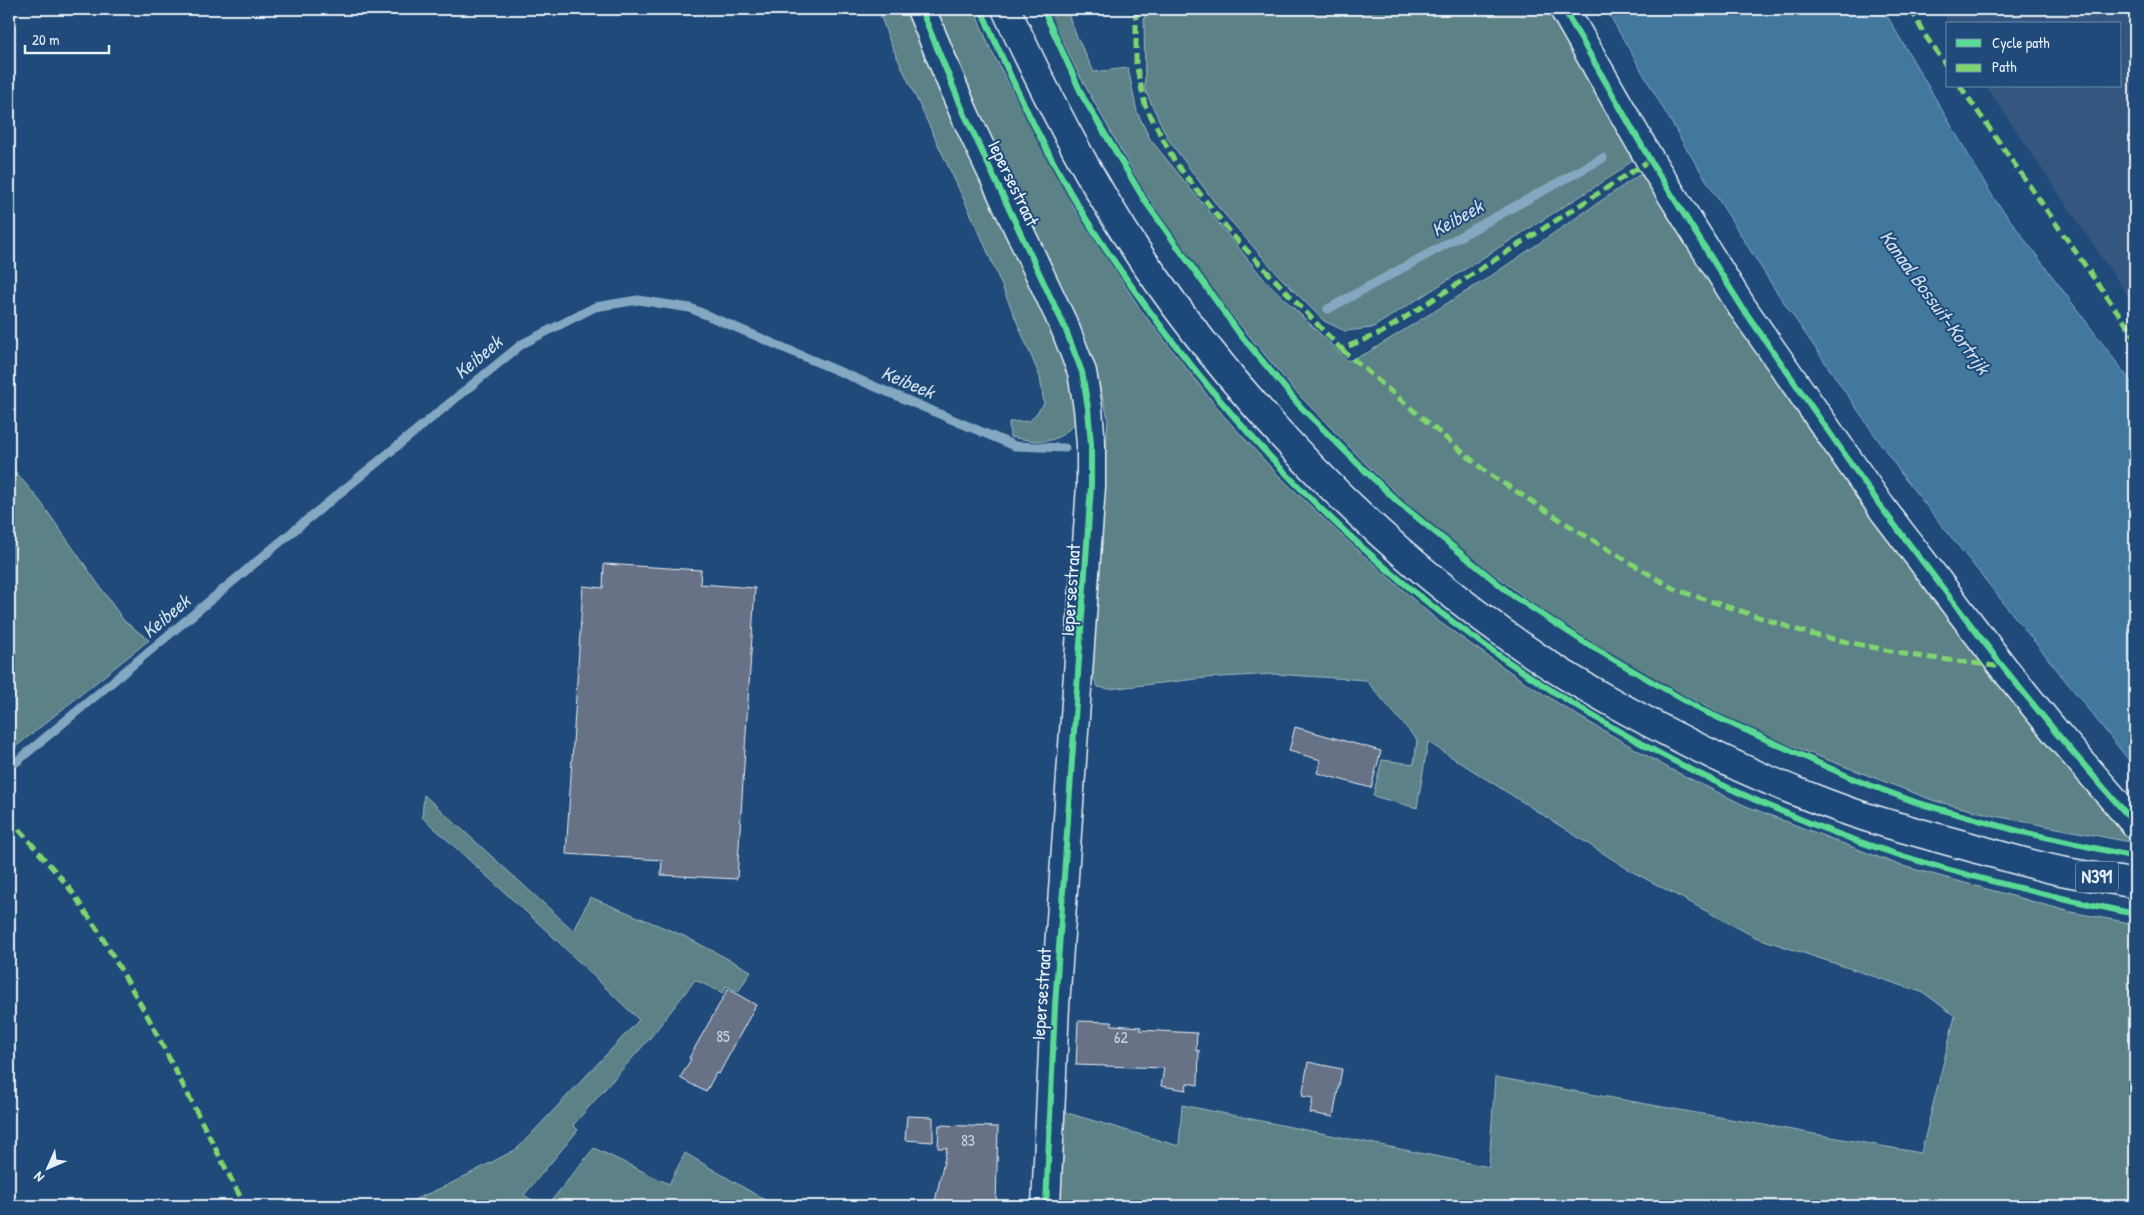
<svg xmlns="http://www.w3.org/2000/svg" width="2144" height="1215" font-family="'Patrick Hand',sans-serif">
  <style>
    .built { fill: #35567e }
    .green { fill: #5c8186; stroke: #a2b9bf }
    .water { fill: #42789e; stroke: #84a8c2 }
    .lines { fill: none; stroke-linecap: round; stroke-linejoin: round }
    .stream { stroke: #84a8c2; stroke-width: 9 }
    .building { fill: #677286; stroke: #e8f1f8 }
    .minor-casing { stroke: #e8f1f8; stroke-width: 31 }
    .major-casing { stroke: #e8f1f8; stroke-width: 31 }
    .minor { stroke: #1f4a7a; stroke-width: 28 }
    .major { stroke: #1f4a7a; stroke-width: 28 }
    .quiet { stroke: #7fd670; stroke-width: 5; stroke-dasharray: 10 5; stroke-linecap: butt }
    .cycleway-casing { stroke: #1f4a7a; stroke-width: 9 }
    .cycleway { stroke: #5adb95; stroke-width: 6 }
    .labels { text-anchor: middle; stroke-width: 4; stroke-linejoin: round; paint-order: stroke }
    .number-label { font-size: 16px; fill: #c8d1dc }
    .shield { fill: #1f4a7a; stroke: #acbfd2; stroke-width: 1 }
    .shield-label { font-size: 18px; font-weight: bold; fill: #e8f1f8 }
    .street-label { font-size: 19px; fill: #e8f1f8; stroke: #1f4a7a }
    .water-label { font-size: 20px; font-style: italic; fill: #cfdfea; stroke: #1f4a7a }
  </style>
  <rect width="100%" height="100%" fill="#1f4a7a"/>
  <filter id="ink" filterUnits="userSpaceOnUse"><feTurbulence type="fractalNoise" baseFrequency=".02" numOctaves="2"/><feDisplacementMap in="SourceGraphic" scale="10" xChannelSelector="R" yChannelSelector="G"/><feConvolveMatrix kernelMatrix="1 2 1 2 8 2 1 2 1" color-interpolation-filters="sRGB"/></filter>
  <g filter="url(#ink)">
    <!-- built -->
    <path class="built" d="M1941 9H2135V307L1986 86H2120V24H1949Z"/>
    <!-- green -->
    <g class="green">
      <path d="M878 9H909L1050 317 1075 397 1076 422C1054 447 1041 442 1010 437L1009 422 1030 421 1044 404 1040 377 981 236 890 42Z"/>
      <path d="M933 9H974L990 48 1074 208 1143 313 1223 415 1277 474 1341 535 1438 621 1523 681 1580 717 1670 769 1746 806 1899 865 2071 912 2135 924V1206H1058L1064 1112 1179 1146 1182 1105 1489 1167 1495 1077 1921 1153 1955 1016 1924 993 1755 937 1631 871 1428 742 1417 808 1373 796 1382 760 1414 764 1417 740 1366 680 1273 674 1205 678 1109 689 1098 687 1092 675 1108 418 1094 364 1073 312 1027 223Z"/>
      <path d="M1047 9H1066L1077 37 1094 72 1128 68 1137 112 1150 139 1263 278 1348 361 1367 353 1488 278 1639 175 1651 177 2135 837V843L2000 817 1935 801 1752 731 1628 665 1532 603 1432 527 1368 466 1294 390 1212 291 1142 188 1078 73Z"/>
      <path d="M1144 9H1554L1636 156 1620 171 1372 328 1345 331 1324 321 1281 278 1219 208 1168 139 1145 90Z"/>
      <path d="M9 464 40 501 124 621 149 640 9 752Z"/>
      <path d="M424 795 574 931 590 897 684 936 751 971 738 992 726 986 723 993 695 980 650 1038 573 1125 578 1130 524 1195 541 1206H400L450 1184 517 1149 639 1020 547 931 422 817Z"/>
      <path d="M594 1148 669 1184 685 1153 775 1206H547Z"/>
    </g>
    <!-- water -->
    <path class="water" d="M1606 9H1883L1993 197 2135 387V768L1905 479 1774 288 1686 148Z"/>
    <g class="lines">
      <!-- stream -->
      <g class="stream">
        <path d="M1328 309 1603 158"/>
        <path d="M9 768 297 528 522 344 595 307 638 300 690 308 1015 446 1065 448"/>
      </g>
    </g>
    <!-- building -->
    <g class="building">
      <path d="M604 564 701 570 700 584 755 588 737 879 661 875 662 860 566 854 583 586 603 588Z"/>
      <path d="M1295 727 1381 751 1371 788 1317 773 1321 760 1289 751Z"/>
      <path d="M728 989 756 1005 719 1074 716 1073 706 1092 680 1078 691 1059 689 1058Z"/>
      <path d="M1078 1021 1112 1022V1025L1141 1027 1140 1030 1197 1033 1196 1051 1199 1050 1198 1085 1187 1083 1186 1090 1161 1086 1164 1068 1076 1065Z"/>
      <path d="M1308 1062 1342 1069 1333 1117 1310 1113 1313 1098 1302 1096Z"/>
      <path d="M907 1116 933 1117V1142L905 1140Z"/>
      <path d="M939 1125 998 1127 996 1206H934L947 1148H938Z"/>
    </g>
    <g class="lines">
      <!-- minor casing -->
      <g class="minor-casing">
        <g id="minor">
          <path d="M921 9 964 113 1065 328 1082 372 1088 408 1091 445V486L1055 1006 1046 1206"/>
          <path d="M1564 9 1650 160 1742 307 1884 511 2003 667 2058 735 2135 824"/>
        </g>
      </g>
      <!-- major casing -->
      <g class="major-casing">
        <path id="major" d="M1006 9C1046 95 1089 180 1142 259 1248 413 1376 546 1530 652 1560 674 1594 692 1626 710 1690 745 1756 777 1823 802 1872 821 1924 834 1974 848 2003 856 2032 865 2061 871 2086 876 2111 879 2135 884"/>
      </g>
      <!-- minor -->
      <use href="#minor" class="minor"/>
      <!-- major -->
      <use href="#major" class="major"/>
      <!-- quiet -->
      <g class="quiet">
        <path d="M1136 9V63L1145 105 1175 162 1235 238 1341 349 1381 333 1650 160"/>
        <path d="M1911 9 1924 34 1948 68"/>
        <path d="M1960 86 2135 337"/>
        <path d="M1341 349 1486 472 1581 533 1674 589 1810 634 1909 655 2003 667"/>
        <path d="M9 818 68 886 99 932 148 1017 245 1206"/>
      </g>
      <!-- cycleway casing -->
      <g class="cycleway-casing">
        <g id="cycleway">
          <path d="M921 9 964 113 1065 328 1082 372 1088 408 1091 445V486L1055 1006 1046 1206"/>
          <path d="M981 9C1016 91 1055 174 1105 248 1191 375 1293 493 1412 590 1524 681 1655 759 1788 814 1900 862 2017 889 2135 914"/>
          <path d="M1043 9 1083 97 1145 201 1239 333 1299 405 1355 461 1398 502 1512 595 1587 644 1701 710 1856 780 1918 803 2018 831 2135 857"/>
          <path d="M1564 9 1650 160 1742 307 1884 511 2003 667 2058 735 2135 824"/>
        </g>
      </g>
      <!-- cycleway -->
      <use href="#cycleway" class="cycleway"/>
    </g>
  </g>
  <g class="labels">
    <!-- number labels -->
    <g class="number-label">
      <text x="723" y="1042">85</text>
      <text x="1121" y="1043">62</text>
      <text x="968" y="1146">83</text>
    </g>
    <!-- shield labels -->
    <rect class="shield" x="2076" y="861.5" width="42" height="31" rx="4"/>
    <g class="shield-label">
      <text x="2097" y="883">N391</text>
    </g>
    <!-- street labels -->
    <g class="street-label">
      <text transform="translate(1014 183) rotate(64)" y="7">Iepersestraat</text>
      <text transform="translate(1070 590) rotate(-86)" y="7">Iepersestraat</text>
      <text transform="translate(1041 994) rotate(-86)" y="7">Iepersestraat</text>
    </g>
    <!-- water labels -->
    <g class="water-label">
      <text transform="translate(1457 218) rotate(-29)" y="7">Keibeek</text>
      <text transform="translate(1935 302) rotate(54)" y="7">Kanaal Bossuit-Kortrijk</text>
      <text transform="translate(478 357) rotate(-40)" y="7">Keibeek</text>
      <text transform="translate(908 382) rotate(23)" y="7">Keibeek</text>
      <text transform="translate(166 616) rotate(-40)" y="7">Keibeek</text>
    </g>
  </g>
  <!-- margin -->
  <rect width="2144" height="1215" fill="none" stroke="#1f4a7a" stroke-width="30"/>
  <rect x="15" y="15" width="2114" height="1185" fill="none" stroke="#e8f1f8" stroke-width="2" filter="url(#ink)"/>
  <!-- legend -->
  <rect x="1946" y="22" width="175" height="65" fill="#1f4a7a" stroke="#6f8dac"/>
  <rect x="1956" y="39" width="25" height="8" fill="#5adb95" stroke="#6f8dac"/>
  <text x="1992" y="48" font-size="15" fill="#e8f1f8">Cycle path</text>
  <rect x="1956" y="64" width="25" height="8" fill="#7fd670" stroke="#6f8dac"/>
  <text x="1992" y="72" font-size="15" fill="#e8f1f8">Path</text>
  <!-- north arrow -->
  <g transform="translate(48 1168) rotate(225)" stroke="#1f4a7a" stroke-width="4" paint-order="stroke">
  <path d="M0-4L9 19L0 12L-9 19Z" fill="#e8f1f8"/>
  <text y="-8" font-size="14" font-weight="bold" text-anchor="middle" fill="#e8f1f8">N</text>
  </g>
  <!-- scale -->
  <path d="M25 45v8h84v-8" fill="none" stroke="#e8f1f8" stroke-width="2.5"/>
  <text x="32" y="45" font-size="15" fill="#e8f1f8" stroke="#1f4a7a" stroke-width="4" paint-order="stroke">20 m</text>
</svg>
